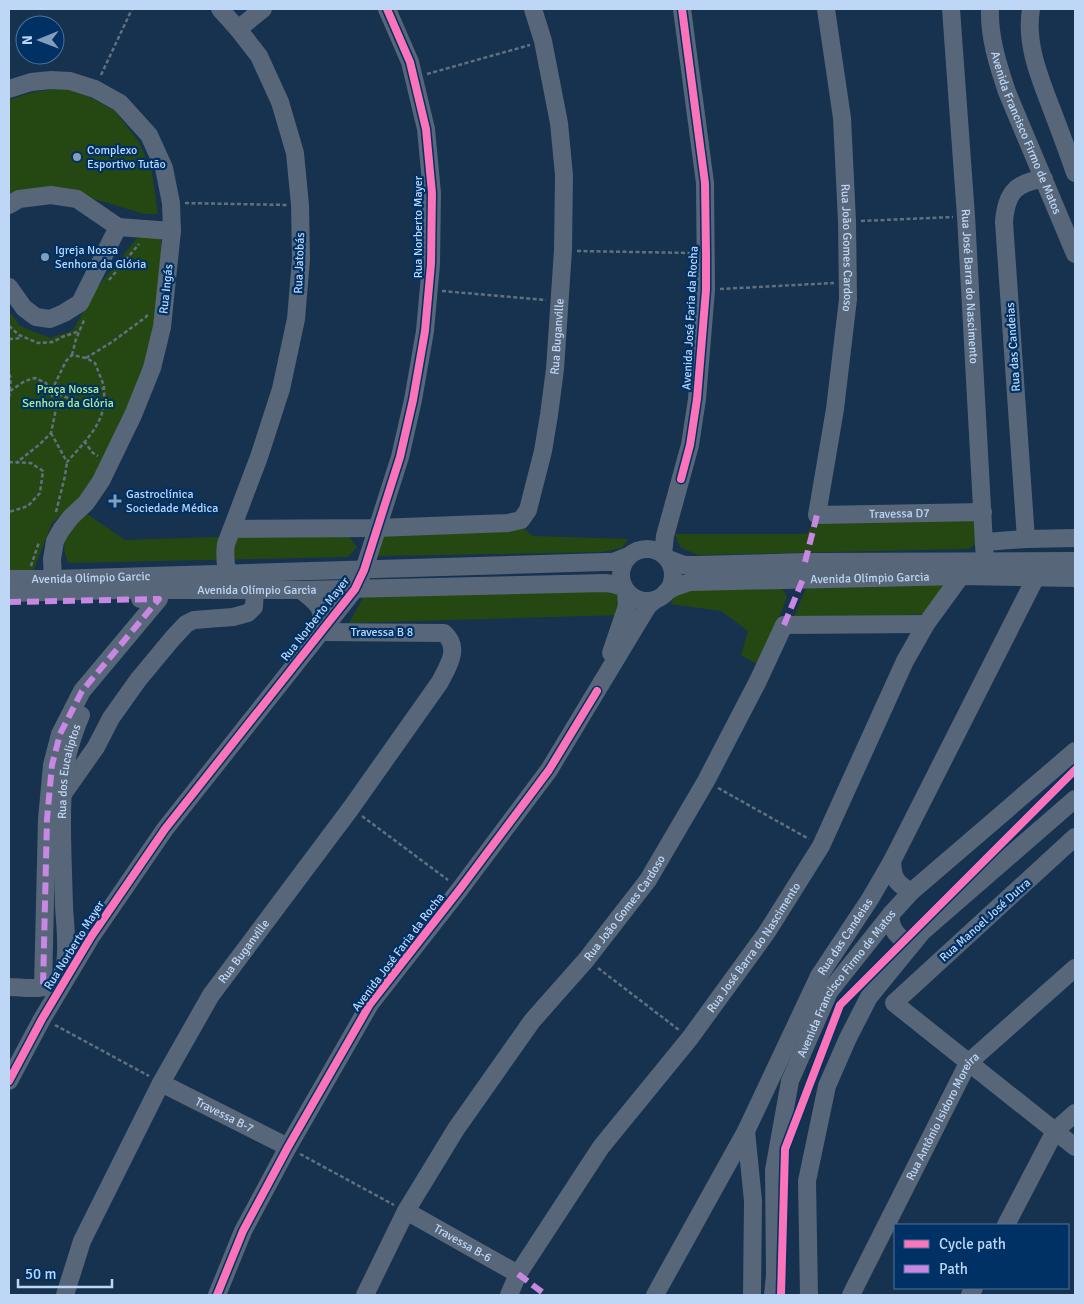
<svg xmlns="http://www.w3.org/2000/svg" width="1084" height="1304" font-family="Signika,sans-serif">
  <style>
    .park { fill: #254812 }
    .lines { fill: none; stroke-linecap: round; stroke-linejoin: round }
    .path { stroke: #617081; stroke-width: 2.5; stroke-dasharray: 4 2.5; stroke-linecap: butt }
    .minor { stroke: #576678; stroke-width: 18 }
    .quiet { stroke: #c787e3; stroke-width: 6; stroke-dasharray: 12 6; stroke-linecap: butt }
    .cycleway-casing { stroke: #003164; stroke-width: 11 }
    .cycleway { stroke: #fb73b8; stroke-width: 8 }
    .poi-dot { fill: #839dbc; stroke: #003164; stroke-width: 2 }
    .labels { text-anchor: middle; stroke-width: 4.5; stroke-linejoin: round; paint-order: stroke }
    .street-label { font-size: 12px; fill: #bed7f7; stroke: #003164 }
    .poi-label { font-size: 12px; fill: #bed7f7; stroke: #003164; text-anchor: start }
    .park-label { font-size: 12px; fill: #afef89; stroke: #003164 }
  </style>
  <rect width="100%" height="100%" fill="#16324e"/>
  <!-- park -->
  <g class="park">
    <path d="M64 88 86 95 115 111 139 142 152 173 158 214H144L78 194 9 197V100L33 92Z"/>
    <path d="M161 233V280L151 347 126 414 81 502 66 511 52 523 32 575H9V311L20 326 50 338 73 330 97 288 137 238Z"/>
    <path d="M87 514 125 540 346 533 357 547 348 557 69 563C57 542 69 526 87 514Z"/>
    <path d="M969 515 979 521V541L969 549 698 555 680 547 675 534H807L814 520Z"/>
    <path d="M522 527 533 536 628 539 622 548 602 552 377 556 381 532Z"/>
    <path d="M947 582 926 614 793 619 807 586Z"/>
    <path d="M781 586 787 597 760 666 741 655 748 631 721 611 670 604 676 595 692 587Z"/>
    <path d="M603 588 620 595 621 615 349 623 364 596Z"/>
  </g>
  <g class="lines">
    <!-- path -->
    <g class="path">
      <path d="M427 74 530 45"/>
      <path d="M101 75 132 9"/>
      <path d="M185 203 287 205"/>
      <path d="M861 221 953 217"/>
      <path d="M577 251 692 253"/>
      <path d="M109 280 139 244"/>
      <path d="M720 289 834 283"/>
      <path d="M442 291 546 300"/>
      <path d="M9 326 19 335 38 343 53 342 62 337 80 331"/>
      <path d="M9 339 22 338"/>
      <path d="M72 355 76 339 85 318"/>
      <path d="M86 358 112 342 146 317 148 314"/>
      <path d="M9 374 11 378 9 399"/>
      <path d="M10 391 25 381 35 378 46 383 51 392 56 409 51 433 40 444 16 463"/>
      <path d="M51 433 67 462C80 447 99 429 103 409 105 402 104 395 104 388V386L95 363 86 358 72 355 66 361 51 392 61 395 81 404 88 402C92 393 94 391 104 388"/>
      <path d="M84 441 93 453 98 456"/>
      <path d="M9 462 31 463 43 471 40 493 28 506 9 512"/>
      <path d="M56 512 65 476 67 462"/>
      <path d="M31 566 39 542"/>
      <path d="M718 788 809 839"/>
      <path d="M362 816 448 880"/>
      <path d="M598 968 679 1030"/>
      <path d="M55 1025 149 1076"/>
      <path d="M300 1154 394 1205"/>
    </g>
    <!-- minor -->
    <g class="minor">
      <path d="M220 9 238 29 259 56 280 102 295 153 300 205 301 259 296 319 281 389 259 457 226 544C224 559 226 571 231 585"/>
      <path id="s1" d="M826 9 842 118 847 221 848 299 835 409 817 515 983 512"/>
      <path id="s2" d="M951 9 966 216 985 562"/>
      <path id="s3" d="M990 9C989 37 998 65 1007 92L1075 254"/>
      <path d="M1031 9C1025 44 1040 78 1052 110 1060 131 1068 152 1075 173"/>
      <path d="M238 29 263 9"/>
      <path d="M9 89 31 82 51 80 70 81 95 89 120 103 149 135 164 168 171 203 172 231 162 327 152 368 133 415 101 481 86 503 71 517 61 530 55 541 52 559 53 579"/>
      <path d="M9 205 19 199 51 195 77 199 118 227 172 231"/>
      <path d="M9 287 24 308 36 317 50 319 64 313 80 303 118 227"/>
      <path id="s4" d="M232 529 377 528 508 523 521 520 528 510 543 451 549 415 555 369 563 250 564 175 559 123 543 41 533 9"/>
      <path d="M1026 539 1004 222C1006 194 1015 182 1044 179"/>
      <path d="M985 542 1026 539 1075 538"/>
      <circle cx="647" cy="575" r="26"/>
      <path d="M663 554 665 536 690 445 697 399 706 290 705 183 682 9"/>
      <path d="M668 559 684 565H696L805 562 1075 561"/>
      <path id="s5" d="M9 579H53L605 562H613L629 556"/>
      <path d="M301 590C319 605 325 607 320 632"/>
      <path id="s6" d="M666 592 675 587 690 582 961 576 1075 578"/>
      <path id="s7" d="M9 593 119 590H301L605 583 613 584 624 587"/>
      <path d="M611 653 627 606 626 591"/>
      <path d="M63 794 96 747 111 718 138 680 172 639 186 624 194 620 233 617 248 613 254 607 255 589"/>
      <path d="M1075 837 894 1003 1075 1147"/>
      <path d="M892 861C893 879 896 883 911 892"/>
      <path d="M891 914C889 928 899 941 913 943"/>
      <path id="s8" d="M9 987C23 987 46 992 57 981 61 977 64 969 65 964 68 945 65 925 64 906 63 862 60 818 64 773 67 753 73 734 81 715"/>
      <path d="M43 987 47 819 52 765 60 734 82 691 159 599H140"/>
      <path d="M9 1081 42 1019 91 937 165 829 355 589 364 570 400 457 413 400 425 331 431 264 432 193 426 129 410 62 387 9"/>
      <path id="s9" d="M161 1083 288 1147"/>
      <path d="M746 1131 753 1201 752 1295"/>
      <path id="s10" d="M406 1211 518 1274"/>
      <path d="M1006 1225 1055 1131 1075 1113"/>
      <path id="s11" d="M65 1295 82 1241 161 1083 211 995 351 808 440 682C448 666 461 648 444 633L320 632"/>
      <path d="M217 1295 243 1231 288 1147 370 1004 460 889 549 770 643 614 648 606 655 600"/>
      <path id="s12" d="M365 1295 406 1211 456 1129 532 1021 586 960 648 880 706 781 758 681 784 625 926 624"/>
      <path id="s13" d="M509 1295 518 1274 601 1147 690 1038 767 932 821 846 905 661 926 624 961 576"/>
      <path id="s14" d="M655 1295 746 1131 819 976 870 899 892 861 1036 577"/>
      <path id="s15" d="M773 1295 775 1275 774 1170 790 1081 829 992 891 914 911 892 1075 751"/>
      <path d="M809 1295 807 1181 827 1086 848 1038 869 997 922 932 1075 799"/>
      <path id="s16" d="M851 1295 968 1063 1075 968"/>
      <path d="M970 1295 974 1288"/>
    </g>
    <!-- quiet -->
    <g class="quiet">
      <path d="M805 562 817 515"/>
      <path d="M9 602 159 599 82 691 60 734 52 765 47 819 43 987"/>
      <path d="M784 625 803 579"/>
      <path d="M518 1274 546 1295"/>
    </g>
    <!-- cycleway casing -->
    <g class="cycleway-casing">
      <g id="cycleway">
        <path d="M681 479 690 445 697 399 706 290V253L705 183 682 9"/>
        <path d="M9 1081 42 1019 91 937 165 829 355 589 364 570 400 457 413 400 425 331 431 264 432 193 426 129 410 62 387 9"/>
        <path d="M217 1295 243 1231 288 1147 370 1004 460 889 549 770 597 691"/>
        <path d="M781 1295 785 1149 840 1005 1075 770"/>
      </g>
    </g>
    <!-- cycleway -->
    <use href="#cycleway" class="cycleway"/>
  </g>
  <!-- markers -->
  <g class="poi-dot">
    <circle cx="77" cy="157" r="5"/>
    <circle cx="45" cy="257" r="5"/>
    <path d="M112.5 493.5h5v5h5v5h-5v5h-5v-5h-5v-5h5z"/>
  </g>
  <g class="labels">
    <!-- street labels -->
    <g class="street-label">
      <text dy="4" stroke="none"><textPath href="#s3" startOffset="130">Avenida Francisco Firmo de Matos</textPath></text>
      <text transform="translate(418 227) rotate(-90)" y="4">Rua Norberto Mayer</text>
      <text dy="4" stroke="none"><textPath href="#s1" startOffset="240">Rua João Gomes Cardoso</textPath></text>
      <text transform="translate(299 263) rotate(-88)" y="4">Rua Jatobás</text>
      <text dy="4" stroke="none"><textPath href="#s2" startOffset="278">Rua José Barra do Nascimento</textPath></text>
      <text transform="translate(166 289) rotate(-84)" y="4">Rua Ingás</text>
      <text transform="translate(690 318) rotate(-87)" y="4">Avenida José Faria da Rocha</text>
      <text dy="4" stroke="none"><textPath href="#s4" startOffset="478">Rua Buganville</textPath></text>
      <text transform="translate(1013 347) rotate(-94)" y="4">Rua das Candeias</text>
      <text dy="4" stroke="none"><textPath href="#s1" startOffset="592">Travessa D7</textPath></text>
      <text dy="4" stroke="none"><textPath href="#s5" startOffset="82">Avenida Olímpio Garcic</textPath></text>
      <text dy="4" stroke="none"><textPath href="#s6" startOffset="206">Avenida Olímpio Garcia</textPath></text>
      <text dy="4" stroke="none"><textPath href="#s7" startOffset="248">Avenida Olímpio Garcia</textPath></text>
      <text transform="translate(315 619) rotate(-52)" y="4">Rua Norberto Mayer</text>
      <text x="382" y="636">Travessa B 8</text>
      <text dy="4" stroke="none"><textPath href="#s8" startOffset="262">Rua dos Eucaliptos</textPath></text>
      <text dy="4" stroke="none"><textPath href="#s12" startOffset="468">Rua João Gomes Cardoso</textPath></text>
      <text transform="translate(985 920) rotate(-42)" y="4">Rua Manoel José Dutra</text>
      <text dy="4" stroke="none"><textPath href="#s14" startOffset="406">Rua das Candeias</textPath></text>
      <text transform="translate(74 945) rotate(-58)" y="4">Rua Norberto Mayer</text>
      <text dy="4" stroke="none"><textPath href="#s13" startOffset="426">Rua José Barra do Nascimento</textPath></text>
      <text dy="4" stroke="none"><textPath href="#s11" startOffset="389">Rua Buganville</textPath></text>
      <text transform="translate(398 952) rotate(-53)" y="4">Avenida José Faria da Rocha</text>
      <text dy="4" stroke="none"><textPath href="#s15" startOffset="329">Avenida Francisco Firmo de Matos</textPath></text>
      <text dy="4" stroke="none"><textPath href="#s9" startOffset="71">Travessa B-7</textPath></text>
      <text dy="4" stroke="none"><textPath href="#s16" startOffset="201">Rua Antônio Isidoro Moreira</textPath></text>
      <text dy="4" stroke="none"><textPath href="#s10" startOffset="65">Travessa B-6</textPath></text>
    </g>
    <!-- poi labels -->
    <g class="poi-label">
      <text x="87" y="154">Complexo<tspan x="87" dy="14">Esportivo Tutão</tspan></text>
      <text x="55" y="254">Igreja Nossa<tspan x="55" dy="14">Senhora da Glória</tspan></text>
      <text x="126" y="498">Gastroclínica<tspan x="126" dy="14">Sociedade Médica</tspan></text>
    </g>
    <!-- park labels -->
    <g class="park-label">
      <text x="68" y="393">Praça Nossa<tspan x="68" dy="14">Senhora da Glória</tspan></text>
    </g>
  </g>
  <!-- border -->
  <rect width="1084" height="1304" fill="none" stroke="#bed7f7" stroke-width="20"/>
  <!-- legend -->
  <rect x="894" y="1224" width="175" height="65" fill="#003164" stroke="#4c739f"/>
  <rect x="904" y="1240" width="25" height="8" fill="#fb73b8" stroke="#4c739f"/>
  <text x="939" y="1249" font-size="15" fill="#bed7f7">Cycle path</text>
  <rect x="904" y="1265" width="25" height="8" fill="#c787e3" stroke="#4c739f"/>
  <text x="939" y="1274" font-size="15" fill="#bed7f7">Path</text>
  <!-- north arrow -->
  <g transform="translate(40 40) rotate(269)"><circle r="24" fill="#003164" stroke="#4c739f"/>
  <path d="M0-4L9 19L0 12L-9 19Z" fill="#839dbc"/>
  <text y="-8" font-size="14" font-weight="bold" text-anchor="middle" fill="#bed7f7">N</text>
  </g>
  <!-- scale -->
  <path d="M18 1279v8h94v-8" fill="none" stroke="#bed7f7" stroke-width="2.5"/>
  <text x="25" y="1279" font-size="15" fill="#bed7f7" stroke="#003164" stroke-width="4" paint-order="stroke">50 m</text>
</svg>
